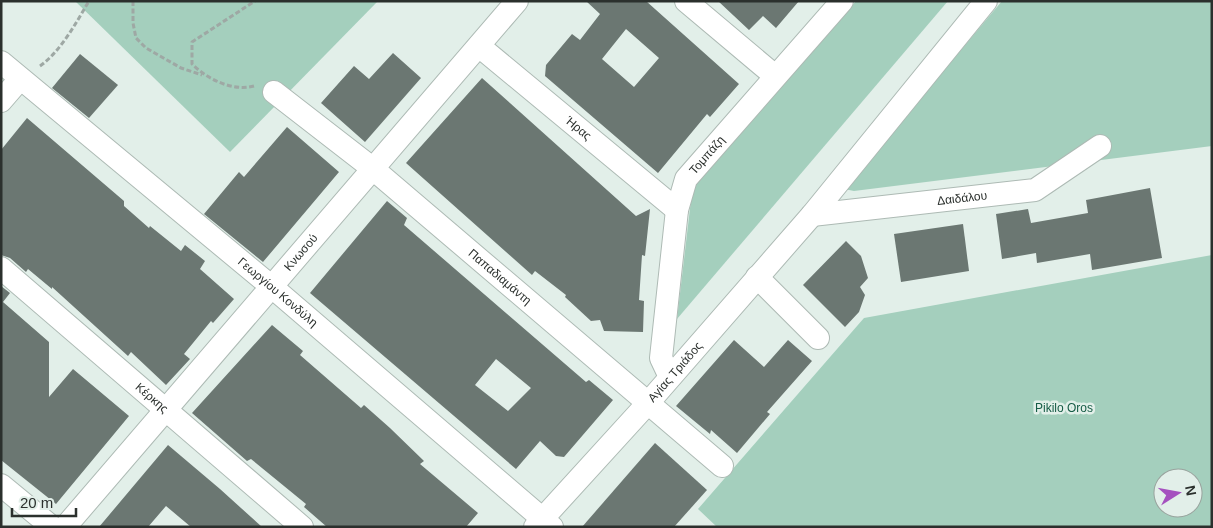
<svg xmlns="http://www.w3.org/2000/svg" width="1213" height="528" font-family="Helvetica,sans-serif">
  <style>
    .green { fill: #a4cfbd; fill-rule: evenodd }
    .building { fill: #6b7772; fill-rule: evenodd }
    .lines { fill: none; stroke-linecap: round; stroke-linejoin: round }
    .minor-casing { stroke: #adbab4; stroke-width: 24 }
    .path { stroke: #9ea8a4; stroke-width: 3; stroke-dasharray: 5 2.5; stroke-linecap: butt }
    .minor { stroke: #fff; stroke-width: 22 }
    .labels { text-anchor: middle; stroke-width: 5; stroke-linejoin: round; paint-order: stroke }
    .street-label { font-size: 12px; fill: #2b302d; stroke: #e2efe9 }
    .park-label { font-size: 12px; fill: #165c46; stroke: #e2efe9 }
  </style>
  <rect width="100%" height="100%" fill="#e2efe9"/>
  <!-- green -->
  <g class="green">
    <path d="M75 1H378L230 152Z"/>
    <path d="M856 1H948L677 319 693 183Z"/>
    <path d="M1002 1H1212V146L854 191 844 189Z"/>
    <path d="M1212 255V527H717L698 509 864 318ZM1163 478H1193V508H1163Z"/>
  </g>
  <!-- building -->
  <g class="building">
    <path d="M586 1H646L739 84 710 117 707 114 658 173 545 76 546 65 572 34 580 40 600 14ZM626 29 659 58 634 87 602 59Z"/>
    <path d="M718 1H799L776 28 763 16 749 30Z"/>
    <path d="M393 53 421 78 365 142 321 103 354 66 369 79Z"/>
    <path d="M80 54 118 85 89 118 52 88Z"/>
    <path d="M482 78 636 216 650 209 645 256 642 255 639 300 644 301 643 332 604 331 600 320 591 321 565 297 566 295 535 271 532 275 406 163Z"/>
    <path d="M27 118 124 201V206L149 228 150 226 181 251 185 245 205 261 200 269 234 299 213 323 211 321 184 354 190 359 166 385 131 352 128 356 52 287V289L28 269 26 272 10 258 1 255V150Z"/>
    <path d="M287 127 339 172 263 262 204 214 239 172 244 177Z"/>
    <path d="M1150 188 1162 258 1092 270 1090 254 1037 263 1036 253 1002 259 996 214 1028 209 1031 223 1088 213 1086 200Z"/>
    <path d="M387 201 407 218 404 225 586 382 589 380 613 400 564 457 556 456 540 441 516 469 310 293ZM496 359 531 388 508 411 475 385Z"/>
    <path d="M963 224 969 271 901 282 894 234Z"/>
    <path d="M846 241 861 256 868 278 860 287 865 295 859 312 845 327 803 285Z"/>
    <path d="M1 286 10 293 3 302 49 342V397L73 369 129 416 56 504 1 460Z"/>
    <path d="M272 325 303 351 300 355 361 408 364 405 390 428 424 461 420 464 478 513 466 527H327L304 507 306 504 251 459 247 461 192 413Z"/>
    <path d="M734 340 764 367 788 340 812 361 767 412 770 414 737 453 711 430 710 434 676 406Z"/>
    <path d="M655 443 707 490 674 527H582Z"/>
    <path d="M168 445 220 489 262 527H191L166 506 148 527H99Z"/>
  </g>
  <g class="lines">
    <!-- minor casing -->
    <g class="minor-casing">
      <g id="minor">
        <path d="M686 1 775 76"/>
        <path id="s1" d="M479 46 677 210"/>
        <path id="s2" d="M1 62 272 287 552 527"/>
        <path id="s3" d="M274 92 372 168 722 466"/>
        <path d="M1 101 20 79"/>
        <path id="s4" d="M812 215 1035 190 1100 146"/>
        <path id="s5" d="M1 268 302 527"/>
        <path d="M757 277 818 338"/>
        <path id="s6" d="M670 377 661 358 677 210 686 179 842 1"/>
        <path d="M1 485 52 527"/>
        <path id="s7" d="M65 527 517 1"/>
        <path id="s8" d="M535 527 648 403 812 215 986 1"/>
      </g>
    </g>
    <!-- path -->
    <g class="path">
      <path d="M133 1V23L136 38 146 48 181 68 202 75"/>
      <path d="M40 66C61 51 76 23 89 1"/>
      <path d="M254 86C233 92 207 79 192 64V42L255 1"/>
    </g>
    <!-- minor -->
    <use href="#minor" class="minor"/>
  </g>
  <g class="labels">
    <!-- street labels -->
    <g class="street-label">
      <text dy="4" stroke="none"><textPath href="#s1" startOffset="129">Ήρας</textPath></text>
      <text dy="4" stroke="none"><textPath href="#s6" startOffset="234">Τομπάζη</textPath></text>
      <text dy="4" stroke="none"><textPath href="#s4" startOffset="151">Δαιδάλου</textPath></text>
      <text dy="4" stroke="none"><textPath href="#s7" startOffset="362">Κνωσού</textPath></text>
      <text dy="4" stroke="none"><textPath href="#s3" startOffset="292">Παπαδιαμάντη</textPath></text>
      <text dy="4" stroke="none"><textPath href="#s2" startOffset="360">Γεωργίου Κονδύλη</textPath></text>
      <text dy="4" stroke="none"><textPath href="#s8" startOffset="209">Αγίας Τριάδος</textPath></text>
      <text dy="4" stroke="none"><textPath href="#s5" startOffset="199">Κέρκης</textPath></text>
    </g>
    <!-- park labels -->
    <g class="park-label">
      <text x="1064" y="412">Pikilo Oros</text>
    </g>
  </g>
  <!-- border -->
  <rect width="1213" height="528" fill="none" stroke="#2b302d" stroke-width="5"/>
  <!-- north arrow -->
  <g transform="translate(1178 493) rotate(79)"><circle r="24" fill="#e2efe9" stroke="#99a39e"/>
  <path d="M0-4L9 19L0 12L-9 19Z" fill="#a551bf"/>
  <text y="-8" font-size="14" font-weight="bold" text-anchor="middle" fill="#2b302d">N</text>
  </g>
  <!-- scale -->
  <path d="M12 508v8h64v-8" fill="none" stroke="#2b302d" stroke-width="2.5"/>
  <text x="20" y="508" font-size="15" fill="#2b302d" stroke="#e2efe9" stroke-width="4" paint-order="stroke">20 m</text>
</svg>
